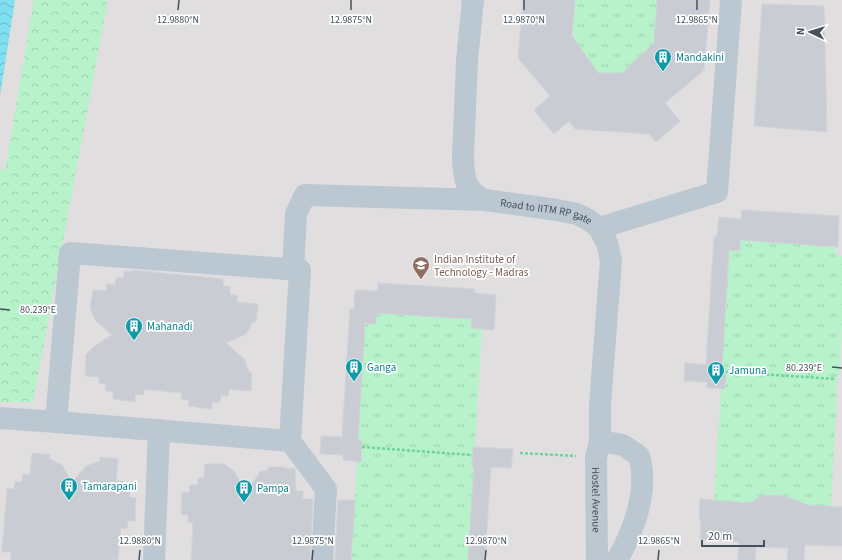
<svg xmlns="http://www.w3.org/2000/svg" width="842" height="560" font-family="'Source Sans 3',sans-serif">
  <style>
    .education { fill: #e1dedf }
    .grass { fill: url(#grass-tufts) }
    .forest { fill: url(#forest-crowns) }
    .water { fill: url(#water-waves) }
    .building { fill: #c9ccd2; stroke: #d0d3d9 }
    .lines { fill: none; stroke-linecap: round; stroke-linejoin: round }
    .path { stroke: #6dd29c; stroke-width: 2.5; stroke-dasharray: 3 2; stroke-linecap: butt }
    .minor { stroke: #bcc8d1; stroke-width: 22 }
    .ticks { fill: none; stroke: #44515c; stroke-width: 1.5 }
    .labels { text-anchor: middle; stroke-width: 3.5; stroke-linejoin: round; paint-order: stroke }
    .culture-label { font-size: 11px; fill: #0d838f; stroke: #fff; text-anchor: start }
    .street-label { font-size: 11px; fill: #44515c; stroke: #fff }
    .education-label { font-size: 11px; fill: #785e54; stroke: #fff; text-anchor: start }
    .ticks-label { font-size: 10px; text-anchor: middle; fill: #44515c; stroke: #fff; stroke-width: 3.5; stroke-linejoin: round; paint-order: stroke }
  </style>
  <defs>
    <pattern id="grass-tufts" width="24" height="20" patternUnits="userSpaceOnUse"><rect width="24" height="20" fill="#b7f2cb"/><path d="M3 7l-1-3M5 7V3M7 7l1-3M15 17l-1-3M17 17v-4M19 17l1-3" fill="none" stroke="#9fd1b1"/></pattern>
    <pattern id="forest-crowns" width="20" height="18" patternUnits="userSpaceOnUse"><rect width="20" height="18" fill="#b7f2cb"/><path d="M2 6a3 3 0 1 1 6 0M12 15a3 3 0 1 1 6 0" fill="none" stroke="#9fd1b1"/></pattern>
    <pattern id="water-waves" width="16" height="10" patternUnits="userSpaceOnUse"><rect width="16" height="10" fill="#81dff2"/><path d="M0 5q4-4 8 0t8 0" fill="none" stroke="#6bb7c7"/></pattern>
  </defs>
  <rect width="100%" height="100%" fill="#f0eded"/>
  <!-- education -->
  <rect class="education" x="0" y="0" width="842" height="560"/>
  <!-- grass -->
  <g class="grass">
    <path d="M575 0H657L654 43 622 73H598L572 37Z"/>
    <path d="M740 240 836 246 835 255 842 256V324L839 376H837L836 394 837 395 830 520 797 504V500C783 495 767 491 754 500L753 503 741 502 713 513 721 389H725L726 368H722L729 250 739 251Z"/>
    <path d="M376 313 472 319 471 328 482 329 475 448H473L472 467H474L468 560H351L357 461H361L362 441H358L365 323H376Z"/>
  </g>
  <!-- forest -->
  <path class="forest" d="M34 0H108L33 402H0V170H5Z"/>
  <!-- water -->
  <path class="water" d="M0 0H15L0 96Z"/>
  <!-- building -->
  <g class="building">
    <path d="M523 0H575L572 36 598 73H622L654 43 657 0H710L704 70 665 103 680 121 656 142 649 134 575 129 569 121 554 134 534 110 550 96 518 58Z"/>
    <path d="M762 4 824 6 827 132 754 126Z"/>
    <path d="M742 210 839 216 838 247 740 240V251L729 250 722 368H726L725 389 707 388V382L684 381 685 363 706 365 714 236H717L719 217 741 219Z"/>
    <path d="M132 270 223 279V286L230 287V295H237V302L258 304 256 322H253L246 334 226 343 244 359 249 372 252 373 251 391 229 389 228 396 221 395 220 402H212V409L188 406 189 400 181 399 182 393 144 389 143 395 135 394V402L113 399V392L105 391 106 384 99 383V377L85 376 86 355 93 347 112 335 96 321 90 308 93 290 106 291 107 284 115 285 116 278H123L124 271 132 272Z"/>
    <path d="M378 283 475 289V293L496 295 494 330 471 328 472 319 376 313V324L365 323 358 441H362L361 462 343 460V455L320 454 321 436 342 437 350 309H354L355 290 378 291Z"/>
    <path d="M475 447 513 449 511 468 491 467 485 560H468L474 467H472L473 448Z"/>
    <path d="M32 453 50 455 49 458 62 465 72 483 86 466 100 461V457L118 459 116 481H123L122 489H130L129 497 136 498 135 521H128L127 529 121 528 118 560H10L11 552H2L7 488 14 489 15 481 22 482 23 474 30 475Z"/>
    <path d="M205 464H224L234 471 246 493 260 472 268 470V467H286V468L295 469 296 491H303V499H313L310 560H191L193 523H188V515H181L182 492 189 493 190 485H198V478H204Z"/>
    <path d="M763 495 784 496 808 505 842 507V546L805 545 804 560H787L788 548 756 547 755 560H738L739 542 700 539 701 519H699L700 499 750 503Z"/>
    <path d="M338 500H355L351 560H335Z"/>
  </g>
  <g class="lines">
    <!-- path -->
    <g class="path">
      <path d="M726 372 836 379"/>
      <path d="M362 447 472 455"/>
      <path d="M520 453 576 456"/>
    </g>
    <!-- minor -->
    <g class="minor">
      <path id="s1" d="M473 0 467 60 463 157C464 178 464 191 485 200L557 210 577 214 589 220 599 228 607 243 611 260 600 405V441L596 458 597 560"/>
      <path d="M599 228 717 192 731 0"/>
      <path d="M293 270 296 214 305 195 485 200"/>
      <path d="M0 418 56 422 70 253 300 270 290 441 326 489 322 560"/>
      <path d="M56 422 290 441"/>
      <path d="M600 441 623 445 639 456C649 490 634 531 617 560"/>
      <path d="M154 560 159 430"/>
    </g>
  </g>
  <!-- ticks -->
  <path class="ticks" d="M178 10 179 0M351 10V0M524 10V0M697 10V0M0 309 10 310M832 367 842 368M139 560 140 550M312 560 313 550M485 560 486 550M658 560 659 550"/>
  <!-- icons -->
  <defs>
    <g id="building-pin" transform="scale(0.9)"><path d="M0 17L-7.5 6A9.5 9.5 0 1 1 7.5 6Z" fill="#0f9aa8" stroke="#fff"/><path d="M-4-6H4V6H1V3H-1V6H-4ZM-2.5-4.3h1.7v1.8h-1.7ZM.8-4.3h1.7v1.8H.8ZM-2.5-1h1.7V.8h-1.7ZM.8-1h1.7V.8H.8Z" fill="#fff"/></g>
    <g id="university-pin" transform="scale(0.9)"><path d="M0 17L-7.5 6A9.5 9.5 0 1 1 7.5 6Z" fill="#8d6e63" stroke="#fff"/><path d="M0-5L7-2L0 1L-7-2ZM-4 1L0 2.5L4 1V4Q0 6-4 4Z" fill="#fff"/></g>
  </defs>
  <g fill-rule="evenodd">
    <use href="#building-pin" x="663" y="57"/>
    <use href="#university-pin" x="421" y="265"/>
    <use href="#building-pin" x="134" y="326"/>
    <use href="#building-pin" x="354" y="367"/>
    <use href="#building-pin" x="716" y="370"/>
    <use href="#building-pin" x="69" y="486"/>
    <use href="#building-pin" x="244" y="488"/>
  </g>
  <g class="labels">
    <!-- culture labels -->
    <g class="culture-label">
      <text x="676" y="61">Mandakini</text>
      <text x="147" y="330">Mahanadi</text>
      <text x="367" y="371">Ganga</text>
      <text x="729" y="374">Jamuna</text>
      <text x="82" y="490">Tamarapani</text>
      <text x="257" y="492">Pampa</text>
    </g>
    <!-- street labels -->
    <g class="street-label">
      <text dy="4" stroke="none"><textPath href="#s1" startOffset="272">Road to IITM RP gate</textPath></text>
      <text dy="4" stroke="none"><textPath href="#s1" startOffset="604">Hostel Avenue</textPath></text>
    </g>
    <!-- education labels -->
    <g class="education-label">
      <text x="434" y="263">Indian Institute of<tspan x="434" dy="13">Technology - Madras</tspan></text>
    </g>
  </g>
  <g class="ticks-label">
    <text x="178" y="23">12.9880°N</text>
    <text x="351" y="23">12.9875°N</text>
    <text x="524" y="23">12.9870°N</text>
    <text x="697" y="23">12.9865°N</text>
    <text x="38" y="313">80.239°E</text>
    <text x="804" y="371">80.239°E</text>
    <text x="140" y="544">12.9880°N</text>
    <text x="313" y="544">12.9875°N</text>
    <text x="486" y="544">12.9870°N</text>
    <text x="659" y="544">12.9865°N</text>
  </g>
  <!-- north arrow -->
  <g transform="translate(810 32) rotate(274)" stroke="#ffffff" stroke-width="3" paint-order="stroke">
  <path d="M0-3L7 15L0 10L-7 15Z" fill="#44515c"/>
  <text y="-6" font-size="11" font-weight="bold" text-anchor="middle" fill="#44515c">N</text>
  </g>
  <!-- scale -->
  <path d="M702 540v6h62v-6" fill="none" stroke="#44515c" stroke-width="2"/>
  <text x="708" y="540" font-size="12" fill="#44515c" stroke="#ffffff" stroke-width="3" paint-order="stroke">20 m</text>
</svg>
